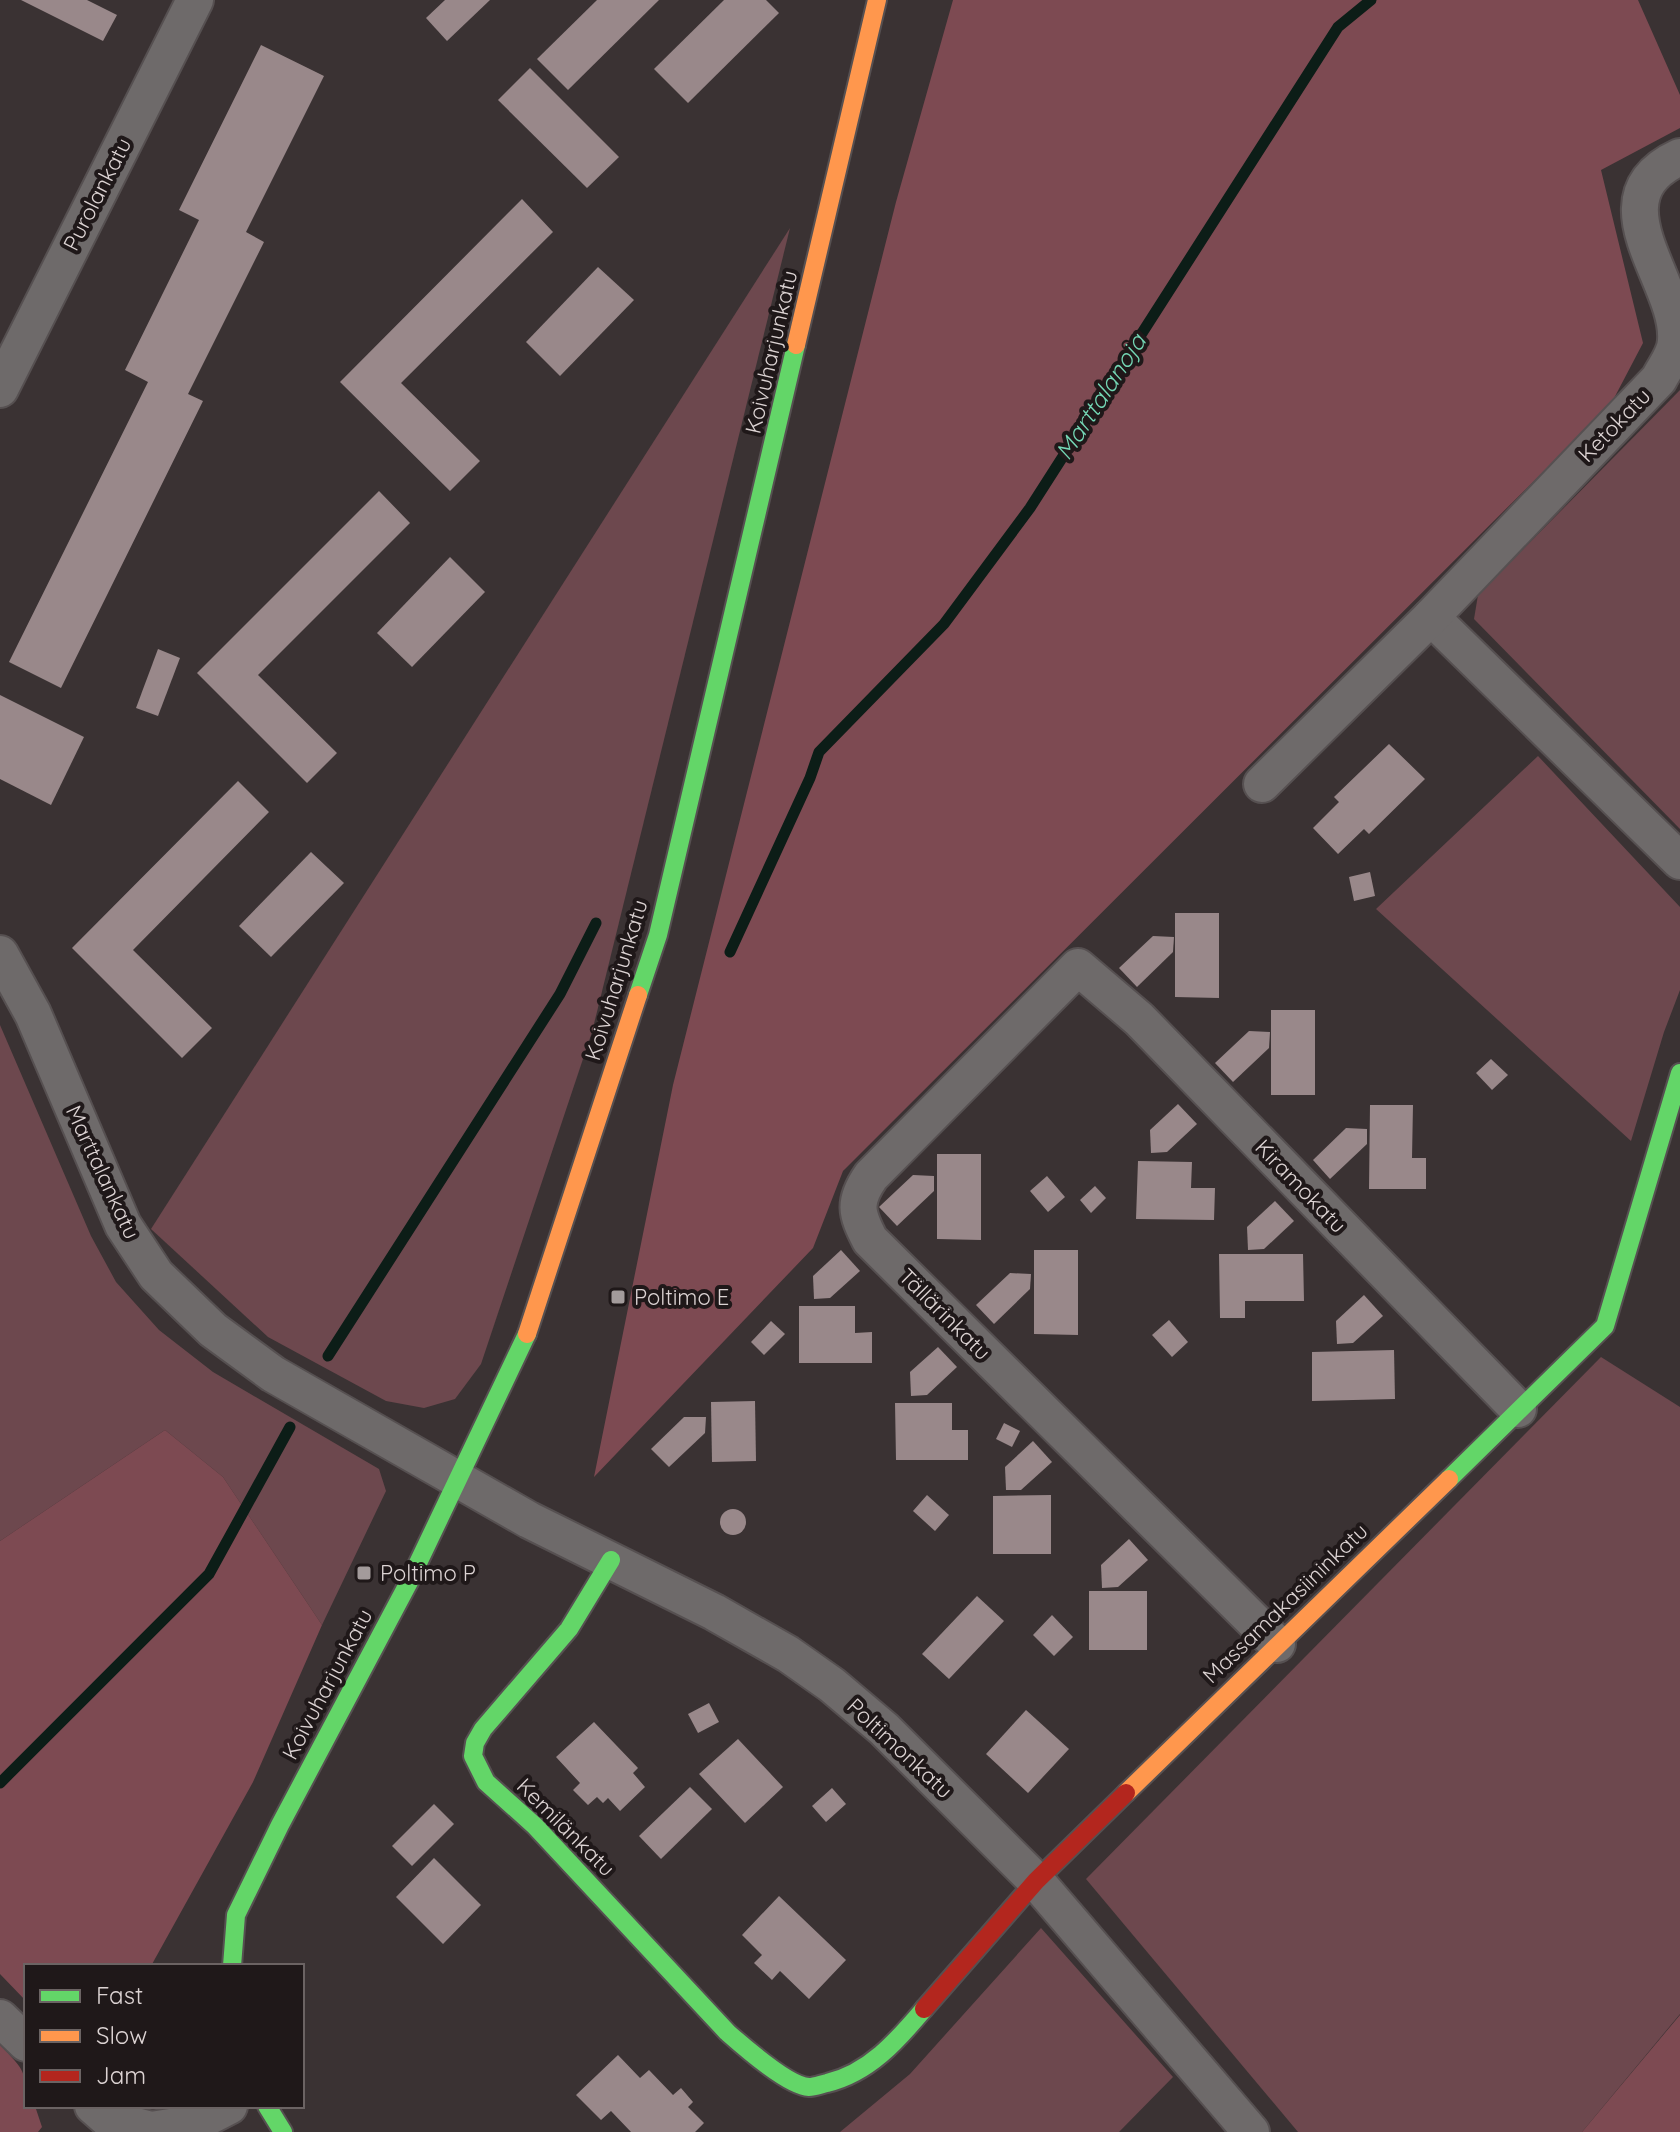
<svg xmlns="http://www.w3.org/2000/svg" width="1680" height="2132" font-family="Quicksand,sans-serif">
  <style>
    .green { fill: #6d484e }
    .forest { fill: #7d4a52 }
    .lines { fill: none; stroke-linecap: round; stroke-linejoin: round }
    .stream { stroke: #0c1d17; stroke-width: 11 }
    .building { fill: #99888a }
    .street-casing { stroke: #565051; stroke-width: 40 }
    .fast-casing { stroke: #565051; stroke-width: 22 }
    .slow-casing { stroke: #565051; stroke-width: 22 }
    .jam-casing { stroke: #565051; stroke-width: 22 }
    .street { stroke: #6e6a6a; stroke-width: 36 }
    .fast { stroke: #63d668; stroke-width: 18 }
    .slow { stroke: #ff974d; stroke-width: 18 }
    .jam { stroke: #b3261e; stroke-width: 18 }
    .poi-dot { fill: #a39b9b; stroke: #1f1819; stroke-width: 3 }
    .labels { text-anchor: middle; stroke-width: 8; stroke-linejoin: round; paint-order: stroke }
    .street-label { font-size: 22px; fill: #dcd3d3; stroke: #1f1819 }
    .poi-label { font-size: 22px; fill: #dcd3d3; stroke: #1f1819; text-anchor: start }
    .water-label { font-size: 24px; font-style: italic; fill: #74d7b5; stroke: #1f1819 }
  </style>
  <rect width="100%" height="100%" fill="#3a3233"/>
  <!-- green -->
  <g class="green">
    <path d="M790 228 592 1032 481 1364 455 1399 424 1408 386 1401 268 1337 151 1229Z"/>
    <path d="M1680 390V829L1474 619 1478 595Z"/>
    <path d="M1538 756 1680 907V990L1664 1032 1631 1141 1376 909Z"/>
    <path d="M0 1025 91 1236 116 1282 159 1330 213 1372 379 1469 386 1491 322 1625 223 1477 165 1430 0 1541Z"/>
    <path d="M1601 1357 1680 1407V2014L1582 2132H1298L1086 1879Z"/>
    <path d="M1041 1928 1173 2077 1119 2132H840L910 2074Z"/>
  </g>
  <!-- forest -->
  <g class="forest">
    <path d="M953 0H1638L1680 95V128L1601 170 1643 343 1611 404 843 1171 813 1248 594 1477 673 1085 896 202Z"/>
    <path d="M165 1430 223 1477 322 1625 253 1782 151 1966H26V2001L0 1974V1541Z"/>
    <path d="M1680 2015V2132H1582Z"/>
    <path d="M0 2045C25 2071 26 2070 26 2106H35L42 2127 38 2132H0Z"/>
  </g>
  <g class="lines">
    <!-- stream -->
    <g class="stream">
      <path d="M730 952 810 778 819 752 944 624 1030 508 1338 27 1371 0"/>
      <path d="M328 1356 560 994 596 923"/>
      <path d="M0 1783 209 1574 290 1427"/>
    </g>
  </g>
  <!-- building -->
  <g class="building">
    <path d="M21 0H87L117 15 103 41Z"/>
    <path d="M445 0H490L447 41 426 18Z"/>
    <path d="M597 0H659L568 90 537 59Z"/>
    <path d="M724 0H766L779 13 688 103 654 69Z"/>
    <path d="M261 45 324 76 246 232 264 242 188 394 203 401 61 688 9 662 148 382 125 370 199 220 179 210Z"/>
    <path d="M530 68 619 157 587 188 498 100Z"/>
    <path d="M522 199 553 232 401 383 480 461 450 491 340 382Z"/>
    <path d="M598 267 634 300 560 376 526 342Z"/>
    <path d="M379 491 410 523 258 675 337 753 307 783 197 673Z"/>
    <path d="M450 557 485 592 412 667 377 633Z"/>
    <path d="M158 649 180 658 158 716 136 708Z"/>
    <path d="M0 695 84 737 51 805 0 779Z"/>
    <path d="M1389 744 1425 779 1369 834 1364 829 1338 854 1313 828 1339 802 1334 797Z"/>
    <path d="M238 781 269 812 133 950 212 1028 182 1058 72 948Z"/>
    <path d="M311 852 344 883 271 957 239 926Z"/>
    <path d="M1370 872 1375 896 1354 901 1349 877Z"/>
    <path d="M1175 913H1219V998L1175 997Z"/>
    <path d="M1153 936 1174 937 1173 952 1137 987 1119 968Z"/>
    <rect x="1271" y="1010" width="44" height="85"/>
    <path d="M1249 1031 1270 1032 1269 1048 1233 1082 1215 1063Z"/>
    <path d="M1491 1059 1508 1075 1492 1090 1476 1073Z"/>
    <path d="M1178 1104 1197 1124 1167 1152 1151 1153 1150 1130Z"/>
    <path d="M1370 1105H1413L1412 1158H1426V1189H1369Z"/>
    <path d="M1346 1128 1367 1129V1144L1330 1179 1313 1160Z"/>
    <path d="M937 1154H981V1240L937 1239Z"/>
    <path d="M1138 1161 1192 1162 1191 1188H1215L1214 1220 1136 1219Z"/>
    <path d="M913 1175 934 1176V1191L897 1226 879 1207Z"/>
    <path d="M1047 1176 1065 1197 1048 1212 1030 1191Z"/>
    <path d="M1095 1186 1106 1198 1091 1213 1080 1200Z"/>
    <path d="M1275 1201 1294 1221 1264 1249 1248 1250 1247 1227Z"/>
    <path d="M841 1250 860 1271 830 1298 814 1299 813 1276Z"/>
    <path d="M1034 1250H1078V1335L1034 1334Z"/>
    <path d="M1219 1254H1303L1304 1301H1245V1318H1220Z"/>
    <path d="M1010 1273 1031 1274 1030 1289 994 1324 976 1305Z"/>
    <path d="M1364 1295 1383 1316 1353 1343 1337 1344 1336 1321Z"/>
    <path d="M799 1306H855V1333L872 1332V1363H799Z"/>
    <path d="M1169 1320 1188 1342 1172 1357 1152 1335Z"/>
    <path d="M771 1321 785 1334 764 1355 751 1342Z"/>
    <path d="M938 1347 957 1367 927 1395 911 1396 910 1372Z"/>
    <path d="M1394 1350 1395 1399 1312 1401V1352Z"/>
    <path d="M755 1401 756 1461 712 1462 711 1402Z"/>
    <path d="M895 1403H952V1430H968V1460H896Z"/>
    <path d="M684 1417H706L705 1433 669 1467 651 1449Z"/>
    <path d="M1004 1423 1020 1431 1012 1447 996 1439Z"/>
    <path d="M1033 1441 1052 1462 1021 1490H1006L1005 1467Z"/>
    <path d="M927 1495 949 1515 935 1531 913 1511Z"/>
    <path d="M1051 1495V1554H993V1496Z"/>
    <circle cx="733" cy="1522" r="13"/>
    <path d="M1129 1539 1148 1560 1118 1587 1102 1588 1101 1565Z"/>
    <rect x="1089" y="1591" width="58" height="59"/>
    <path d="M977 1596 1004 1621 949 1679 922 1654Z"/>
    <path d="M1052 1615 1073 1637 1054 1656 1033 1635Z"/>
    <path d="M709 1703 719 1722 698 1733 688 1714Z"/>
    <path d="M1026 1710 1069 1749 1028 1793 986 1754Z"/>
    <path d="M594 1722 638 1768 633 1773 645 1787 620 1811 608 1798 603 1803 597 1797 588 1805 573 1790 580 1783 556 1757Z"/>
    <path d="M738 1739 783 1787 745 1823 699 1774Z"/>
    <path d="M690 1787 712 1809 661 1859 639 1836Z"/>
    <path d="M832 1788 846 1804 826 1822 812 1806Z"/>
    <path d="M434 1804 454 1824 412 1866 392 1846Z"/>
    <path d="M434 1858 481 1905 443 1944 396 1897Z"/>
    <path d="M779 1896 846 1960 809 1999 780 1971 772 1980 754 1963 762 1955 742 1935Z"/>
    <path d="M618 2055 640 2078 649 2070 673 2095 681 2088 693 2102 688 2107 704 2123 695 2132H631L611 2111 601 2120 576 2095Z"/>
  </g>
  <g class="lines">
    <!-- street casing -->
    <g class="street-casing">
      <g id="street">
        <path d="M0 389 195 0"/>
        <path d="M1431 617 1680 861"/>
        <path d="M1262 784 1431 617 1659 379C1665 367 1676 354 1676 340 1680 281 1590 198 1680 157"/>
        <path d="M0 954 33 1014 123 1225 156 1275 213 1330 273 1374 529 1520 714 1612 788 1654 832 1685 884 1729 1036 1881 1251 2132"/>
        <path d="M1277 1644 870 1240C856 1213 853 1202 871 1176L1078 967 1139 1019 1518 1409"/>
        <path d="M0 2018 26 2043"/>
        <path d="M93 2106 108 2119 151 2130 196 2123 229 2106"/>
      </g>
    </g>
    <!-- fast casing -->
    <g class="fast-casing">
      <g id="fast">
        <path d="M638 995 658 935 796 345"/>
        <path d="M1449 1479 1605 1326 1680 1073"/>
        <path d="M611 1560 569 1629 483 1729 475 1743 473 1756 486 1782 535 1826 727 2032C743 2046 788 2086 809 2087 814 2087 822 2084 827 2083 869 2073 897 2041 924 2009"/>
        <path d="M232 1966 236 1915 280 1825 409 1582 527 1334"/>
        <path d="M267 2106 283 2132"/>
      </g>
    </g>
    <!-- slow casing -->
    <g class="slow-casing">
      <g id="slow">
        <path d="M796 345 877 0"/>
        <path d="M527 1334 638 995"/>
        <path d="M1126 1793 1449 1479"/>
      </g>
    </g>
    <!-- jam casing -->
    <g class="jam-casing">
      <path id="jam" d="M924 2009 1036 1881 1126 1793"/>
    </g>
    <!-- street -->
    <use href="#street" class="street"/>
    <!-- fast -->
    <use href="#fast" class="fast"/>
    <!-- slow -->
    <use href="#slow" class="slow"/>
    <!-- jam -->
    <use href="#jam" class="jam"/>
  </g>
  <!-- markers -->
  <g class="poi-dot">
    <rect x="610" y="1289" width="16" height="16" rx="4"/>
    <rect x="356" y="1565" width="16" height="16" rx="4"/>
  </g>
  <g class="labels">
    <!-- street labels -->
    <g class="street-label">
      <text transform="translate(97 194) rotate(-63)" y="8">Purolankatu</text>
      <text transform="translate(771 352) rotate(-77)" y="8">Koivuharjunkatu</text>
      <text transform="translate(1614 425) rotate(-46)" y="8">Ketokatu</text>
      <text transform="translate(616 980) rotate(-73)" y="8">Koivuharjunkatu</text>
      <text transform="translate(103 1172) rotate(65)" y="8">Marttalankatu</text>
      <text transform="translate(1301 1186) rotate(46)" y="8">Kiramokatu</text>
      <text transform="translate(945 1314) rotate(45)" y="8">Tällärinkatu</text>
      <text transform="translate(1285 1603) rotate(-44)" y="8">Massamakasiininkatu</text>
      <text transform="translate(327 1684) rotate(-62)" y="8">Koivuharjunkatu</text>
      <text transform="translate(900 1748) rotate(43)" y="8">Poltimonkatu</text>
      <text transform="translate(566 1827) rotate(45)" y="8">Kemilänkatu</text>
    </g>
    <!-- poi labels -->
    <g class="poi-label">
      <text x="634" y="1305">Poltimo E</text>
      <text x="380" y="1581">Poltimo P</text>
    </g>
    <!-- water labels -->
    <g class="water-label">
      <text transform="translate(1101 397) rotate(-57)" y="8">Marttalanoja</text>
    </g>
  </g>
  <!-- legend -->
  <rect x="24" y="1964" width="280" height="144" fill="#1f1819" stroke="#6b6363" stroke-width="2"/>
  <rect x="40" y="1990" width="40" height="12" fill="#63d668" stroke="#6b6363" stroke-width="2"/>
  <text x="96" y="2004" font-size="24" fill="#dcd3d3">Fast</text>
  <rect x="40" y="2030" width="40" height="12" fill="#ff974d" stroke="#6b6363" stroke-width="2"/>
  <text x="96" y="2044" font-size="24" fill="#dcd3d3">Slow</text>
  <rect x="40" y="2070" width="40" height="12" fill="#b3261e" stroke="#6b6363" stroke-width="2"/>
  <text x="96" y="2084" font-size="24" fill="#dcd3d3">Jam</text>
</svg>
